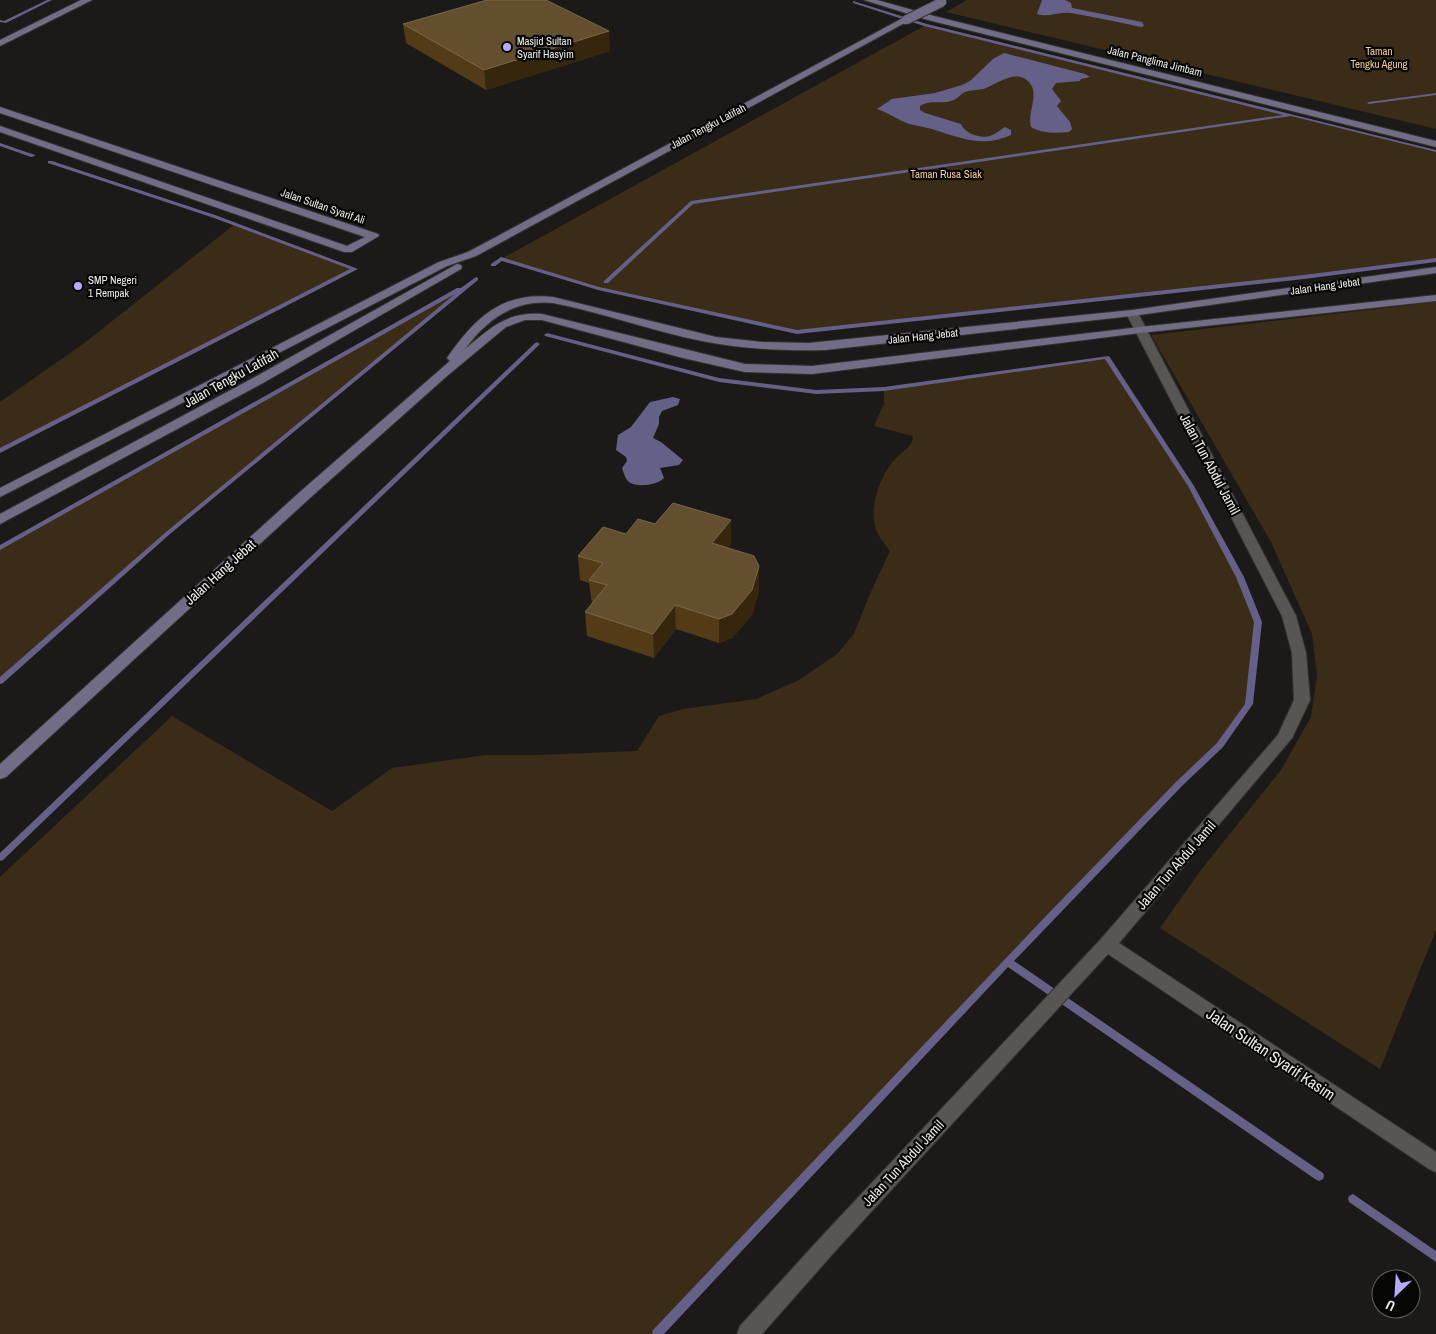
<svg xmlns="http://www.w3.org/2000/svg" width="1436" height="1334" font-family="'Archivo Narrow',sans-serif">
  <style>
    .green { fill: #3b2c18 }
    .water { fill: #646088 }
    .lines { fill: none; stroke-linecap: round; stroke-linejoin: round }
    .stream { fill: #646088; fill-rule: evenodd }
    .street-casing { stroke: #353432; stroke-width: 2 }
    .secondary-casing { stroke: #353432; stroke-width: 2 }
    .street { fill: #585653; fill-rule: evenodd }
    .secondary { fill: #726d86; fill-rule: evenodd }
    .secondary-bridge-casing { stroke: #353432; stroke-width: 11; stroke-linecap: butt }
    .secondary-bridge { stroke: #726d86; stroke-width: 9 }
    .wall { fill: #533b17 }
    .shaded-wall { fill: #36260e }
    .building { fill: #634e2d; stroke: #78674b }
    .poi-dot { fill: #b4acf9; stroke: #060605; stroke-width: 2 }
    .labels { text-anchor: middle; stroke-width: 4.5; stroke-linejoin: round; paint-order: stroke }
    .far-poi-label { font-size: 11px; fill: #ecebe9; stroke: #060605; text-anchor: start }
    .far-park-label { font-size: 11px; fill: #fbcd90; stroke: #060605 }
    .far-street-label { font-size: 11px; fill: #ecebe9; stroke: #060605 }
    .street-label { font-size: 14px; fill: #ecebe9; stroke: #060605 }
    .near-street-label { font-size: 16px; fill: #ecebe9; stroke: #060605 }
  </style>
  <rect width="100%" height="100%" fill="#1c1a18"/>
  <!-- green -->
  <g class="green">
    <path d="M967 0H1436V129L946 12Z"/>
    <path d="M926 25 1436 151V260L1304 277 797 332 598 288 501 259Z"/>
    <path d="M235 224 355 269 0 451V402L83 344Z"/>
    <path d="M476 279 168 533 0 680V548Z"/>
    <path d="M1436 302V930L1380 1069 1160 928 1201 870 1281 770 1311 717 1317 675 1312 634 1271 542 1151 335Z"/>
    <path d="M1107 357 1191 486 1240 577 1258 622 1249 704 1220 745 1047 920 657 1334H0V877L172 716 332 811 392 768 486 755H537L637 751 659 716 683 709 756 699 799 680 837 654 854 634 869 596 890 551C886 545 880 539 877 532 867 510 881 472 897 457 904 450 913 446 913 436L874 426 884 404V389Z"/>
  </g>
  <!-- water -->
  <g class="water">
    <path d="M1042 0H1065L1071 3 1072 8 1142 22 1144 26 1141 27C1118 22 1095 17 1071 13 1058 11 1049 18 1037 14Z"/>
    <path d="M1004 53 1085 74 1090 77 1081 79 1080 81 1056 83 1052 89 1061 101 1057 106 1070 122 1072 129 1069 132C1057 133 1042 134 1031 127 1027 112 1040 94 1029 82 1017 69 998 83 986 88 979 91 970 89 963 93 960 95 958 98 954 100 942 105 931 99 920 106V110L925 113 961 124C964 133 980 139 990 136 995 134 1000 130 1005 127L1011 130V135C984 148 960 138 932 129 925 127 917 126 909 124 898 120 889 113 877 109L892 99 935 93 962 85 970 81 993 59Z"/>
    <path d="M673 397 680 399 678 405 662 411 659 417V424L653 438 661 442 683 460 679 465 660 468 664 478C658 485 637 488 629 482 625 479 624 473 622 468L627 461 626 457 616 450 618 435 631 427 650 402Z"/>
  </g>
  <g class="lines">
    <!-- stream -->
    <g class="stream">
      <path d="M47 0H52L6 23 0 22V20L4 21Z"/>
      <path d="M853 1 927 24 1436 150V152L1291 116 693 204 608 283H604V281L691 201 1283 115 924 26 853 3Z"/>
      <path d="M1436 93V95L1369 104 1367 103 1369 102Z"/>
      <path d="M0 143 35 155V156L31 157 0 146Z"/>
      <path d="M48 161H52L218 216 358 269 0 453V448L350 269 214 218 48 163Z"/>
      <path d="M501 257 599 287 797 330 1304 275 1436 258V262L1304 279 797 334 598 290 502 261 495 266H491V264Z"/>
      <path d="M476 277 478 278V280L170 534 3 683 0 684V677L166 532 455 294 0 550V545L457 288H461Z"/>
      <path d="M547 333 719 378 816 390 884 387 1109 356 1194 486 1244 577 1262 622 1253 704 1223 747 1182 786 1014 961 1323 1173 1324 1176 1323 1179 1319 1181 1315 1179 1008 967 664 1334H652L653 1330 1044 918 1176 782 1217 743 1245 704 1254 622 1236 577 1188 486 1105 359 884 391 816 394 719 382 545 336 544 335Z"/>
      <path d="M537 342 540 344 539 345 3 860 0 861V853L535 343Z"/>
      <path d="M1353 1194 1436 1251V1262L1349 1202 1348 1199 1349 1196Z"/>
    </g>
    <!-- street casing -->
    <g class="street-casing">
      <path id="street" d="M1132 310 1138 313 1296 616 1306 653 1310 700 1292 738 1119 943 1436 1152V1172L1429 1169 1108 954 837 1249 762 1334H737L740 1326 823 1235 1101 939 1278 735 1294 700 1292 653 1282 616 1126 313Z"/>
    </g>
    <!-- secondary casing -->
    <g class="secondary-casing">
      <g id="secondary">
        <path d="M81 0H92L0 46V40Z"/>
        <path d="M864 0H877L934 16 1436 141V147L928 20Z"/>
        <path d="M903 18 910 20 476 256 447 266 0 497V488L439 262 468 252Z"/>
        <path d="M0 107 378 234 379 236 352 252H344L0 132V126L347 246 365 237 0 113Z"/>
        <path d="M457 264 461 265 462 267 461 269 263 383 0 524V514L255 377Z"/>
        <path d="M1436 267V273L1132 316 825 350C784 351 743 349 702 341 652 331 604 313 553 303 515 299 487 319 465 349 492 327 506 312 542 314L745 364 812 366 1140 327 1436 295V301L1140 333 812 374 745 372 683 358 542 320H525L506 327 447 376 311 497 6 777 0 779V764L301 491 450 361 447 358C474 319 502 291 553 297L716 337 762 342 809 343 1132 310Z"/>
      </g>
    </g>
    <!-- street -->
    <use href="#street" class="street"/>
    <!-- secondary -->
    <use href="#secondary" class="secondary"/>
    <!-- secondary-bridge casing -->
    <g class="secondary-bridge-casing">
      <path id="secondary-bridge" d="M906 20 942 2"/>
    </g>
    <!-- secondary-bridge -->
    <use href="#secondary-bridge" class="secondary-bridge"/>
  </g>
  <!-- wall -->
  <g class="wall">
    <path d="M403 24 610 51 486 90 406 43Z"/>
    <path d="M731 520V544L728 548 759 590 752 615 732 638 719 643 676 629 654 658 587 636 585 612 592 604 589 583 580 580 578 556 655 524Z"/>
  </g>
  <!-- shaded-wall -->
  <g class="shaded-wall">
    <path d="M609 31 610 51 486 90 484 70Z"/>
    <path d="M731 520V544L713 568 712 543Z"/>
    <path d="M759 566V590L752 615 732 638 719 643V619Z"/>
    <path d="M675 605 676 629 654 658 653 634Z"/>
  </g>
  <!-- building -->
  <g class="building">
    <path d="M487 0H546L609 31 484 70 403 24Z"/>
    <path d="M673 503 731 520 712 543 754 556 759 566 752 590 732 614 719 619 675 605 653 634 585 612 607 585 589 580 603 563 578 556 603 527 626 534 638 519 655 524Z"/>
  </g>
  <!-- markers -->
  <g class="poi-dot">
    <circle cx="507" cy="47" r="5"/>
    <circle cx="78" cy="286" r="5"/>
  </g>
  <g class="labels">
    <!-- far-poi labels -->
    <g class="far-poi-label">
      <text x="517" y="45">Masjid Sultan<tspan x="517" dy="13">Syarif Hasyim</tspan></text>
      <text x="88" y="284">SMP Negeri<tspan x="88" dy="13">1 Rempak</tspan></text>
    </g>
    <!-- far-park labels -->
    <g class="far-park-label">
      <text x="1379" y="55">Taman<tspan x="1379" dy="13">Tengku Agung</tspan></text>
      <text x="946" y="178">Taman Rusa Siak</text>
    </g>
    <!-- far-street labels -->
    <g class="far-street-label">
      <text transform="translate(1155 61) rotate(14)" y="4">Jalan Panglima Jimbam</text>
      <text transform="translate(708 126) rotate(-28)" y="4">Jalan Tengku Latifah</text>
      <text transform="translate(323 206) rotate(19)" y="4">Jalan Sultan Syarif Ali</text>
      <text transform="translate(1325 286) rotate(-8)" y="4">Jalan Hang Jebat</text>
      <text transform="translate(923 336) rotate(-6)" y="4">Jalan Hang Jebat</text>
    </g>
    <!-- street labels -->
    <g class="street-label">
      <text transform="translate(231 378) rotate(-29)" y="5">Jalan Tengku Latifah</text>
      <text transform="translate(1210 464) rotate(62)" y="5">Jalan Tun Abdul Jamil</text>
      <text transform="translate(220 572) rotate(-42)" y="5">Jalan Hang Jebat</text>
      <text transform="translate(1176 865) rotate(-49)" y="5">Jalan Tun Abdul Jamil</text>
      <text transform="translate(903 1163) rotate(-47)" y="5">Jalan Tun Abdul Jamil</text>
    </g>
    <!-- near-street labels -->
    <g class="near-street-label">
      <text transform="translate(1271 1054) rotate(34)" y="6">Jalan Sultan Syarif Kasim</text>
    </g>
  </g>
  <!-- north arrow -->
  <g transform="translate(1396 1294) rotate(205)"><circle r="24" fill="#060605" stroke="#626260"/>
  <path d="M0-4L9 19L0 12L-9 19Z" fill="#b4acf9"/>
  <text y="-8" font-size="14" font-weight="bold" text-anchor="middle" fill="#ecebe9">U</text>
  </g>
</svg>
